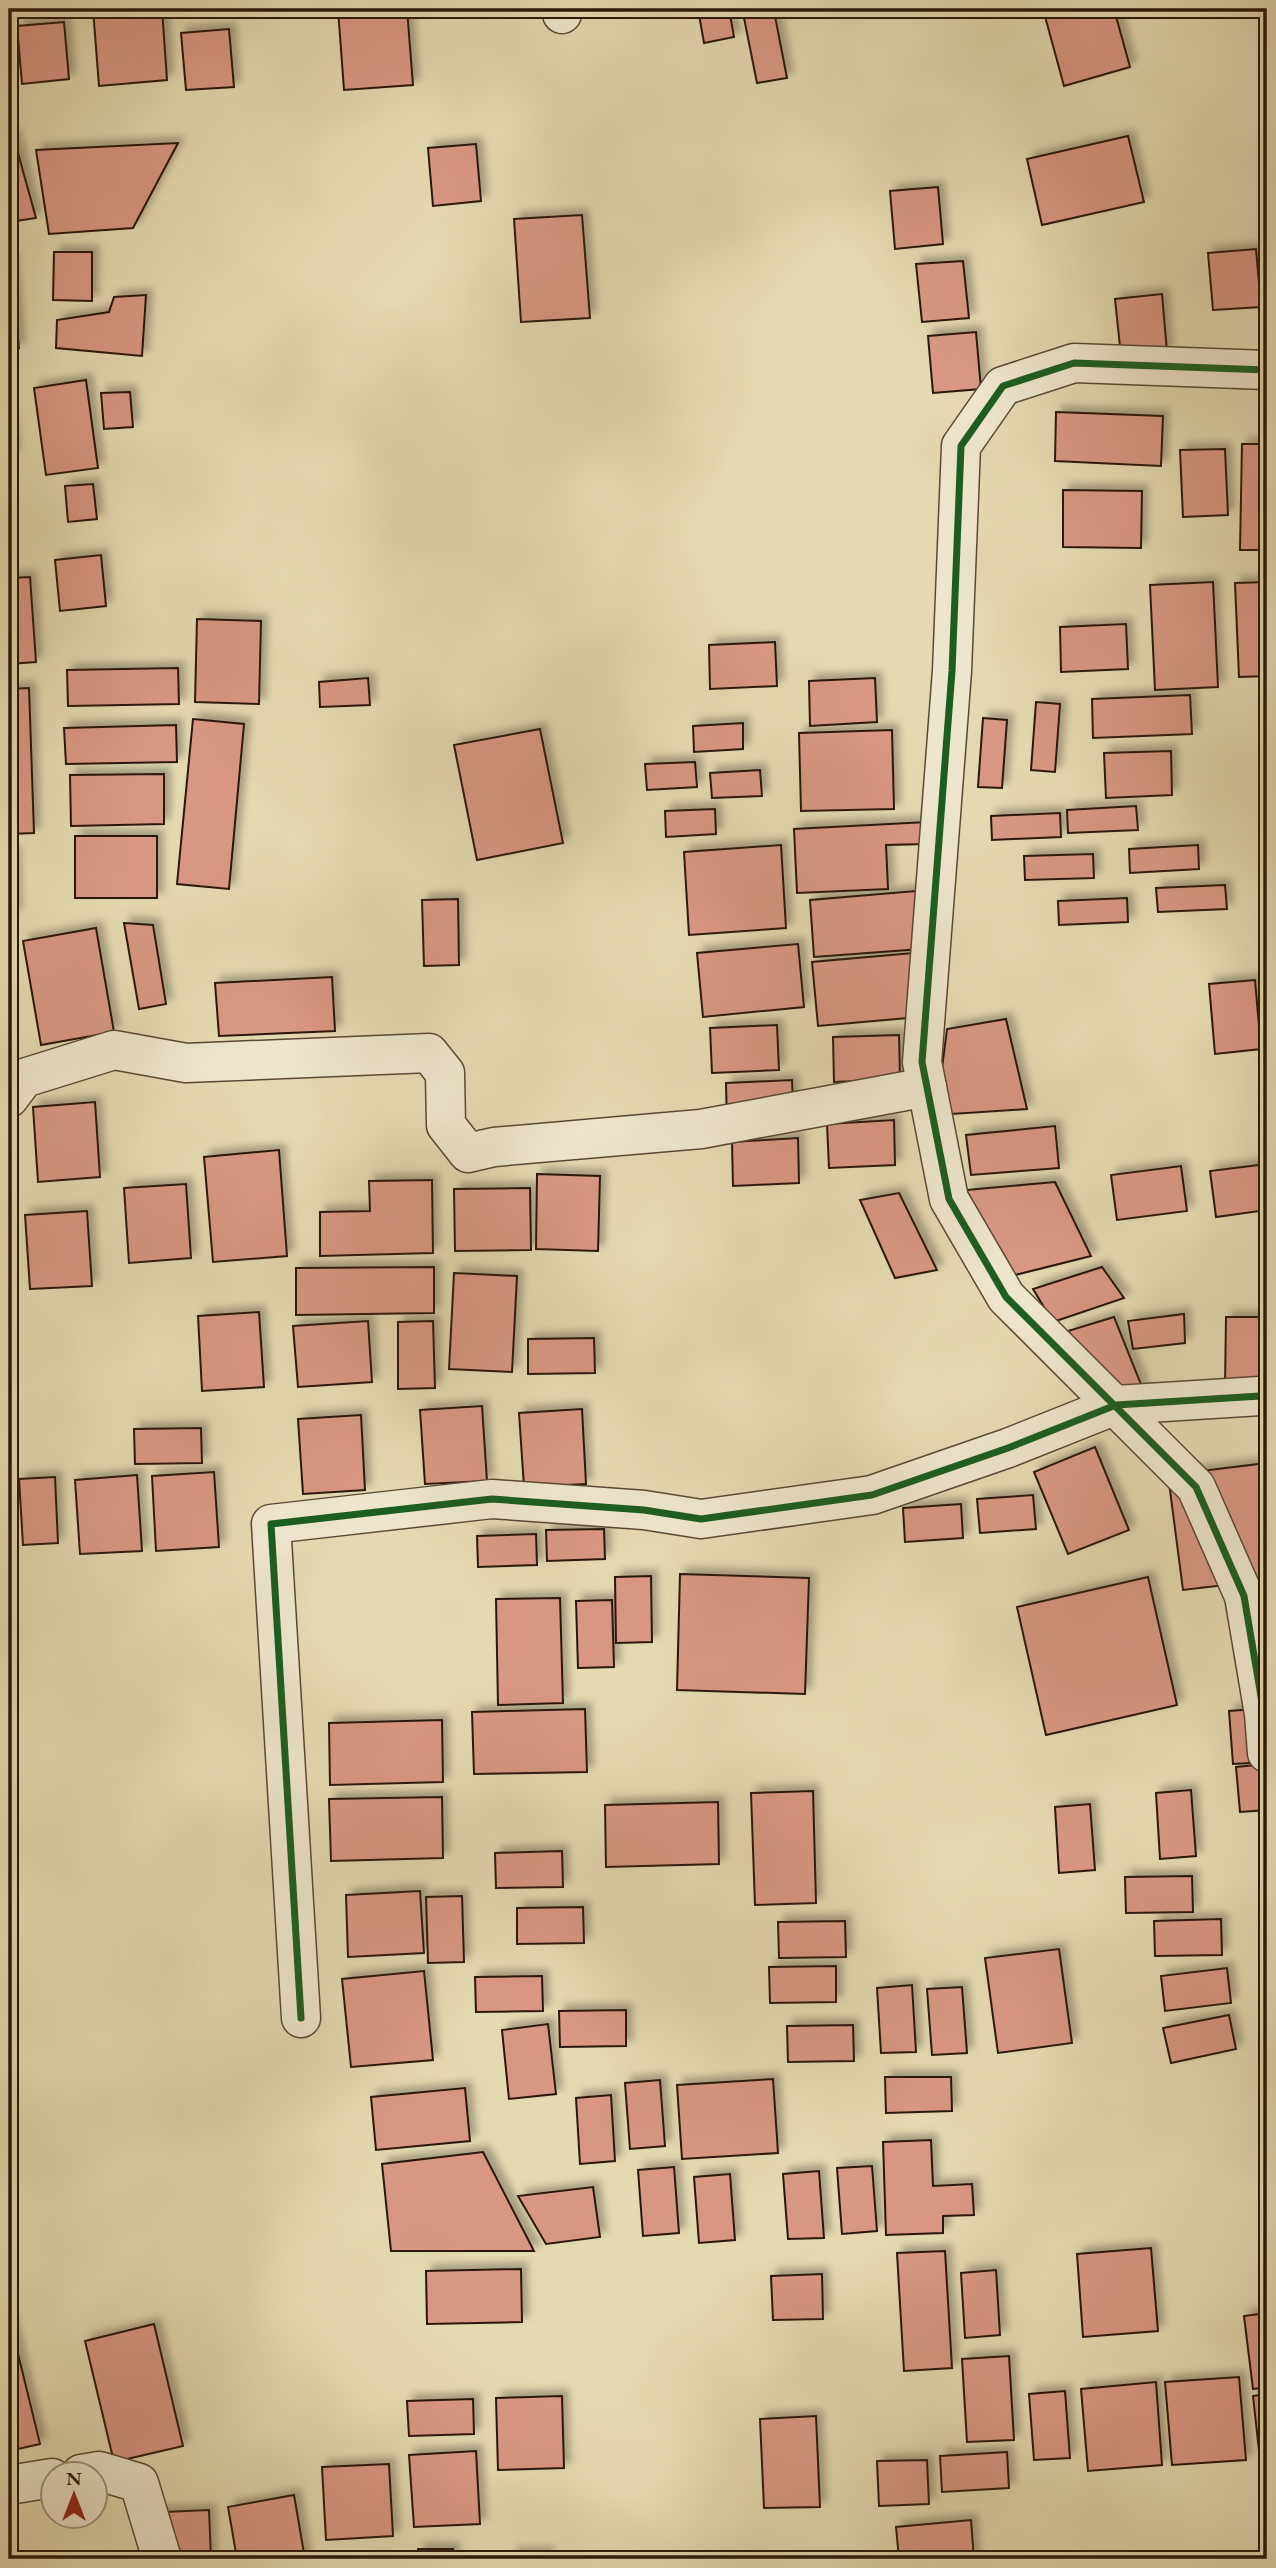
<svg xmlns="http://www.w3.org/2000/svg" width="1276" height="2568" font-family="'EB Garamond',serif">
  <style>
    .building { fill: #d89783; stroke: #2b170a; stroke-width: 2; filter: url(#shadow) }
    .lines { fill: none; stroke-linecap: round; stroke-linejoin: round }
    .minor-casing { stroke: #5a4834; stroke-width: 41 }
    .minor { stroke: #eee6cc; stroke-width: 38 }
    .cycleway-casing { stroke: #eee6cc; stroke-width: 11 }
    .cycleway { stroke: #1b5e20; stroke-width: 7 }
  </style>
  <defs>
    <filter id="shadow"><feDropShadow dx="6" dy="-6" stdDeviation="3.5" flood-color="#0004"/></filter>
  </defs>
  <rect width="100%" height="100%" fill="#e5d9b1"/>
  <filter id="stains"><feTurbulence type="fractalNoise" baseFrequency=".00286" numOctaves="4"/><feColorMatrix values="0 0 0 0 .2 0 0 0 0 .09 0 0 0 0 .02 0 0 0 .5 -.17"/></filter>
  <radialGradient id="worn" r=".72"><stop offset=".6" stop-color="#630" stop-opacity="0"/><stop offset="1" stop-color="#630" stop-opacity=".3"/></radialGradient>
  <!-- building -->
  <g class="building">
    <path d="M93 9H162L167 80 99 86Z"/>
    <path d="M338 9H407L413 85 344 90Z"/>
    <path d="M698 9H729L734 37 704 43Z"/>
    <path d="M1043 9H1114L1130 67 1064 86Z"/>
    <path d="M774 11 787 78 757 83 744 18Z"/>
    <path d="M64 22 69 79 22 84 17 26Z"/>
    <path d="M229 29 234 87 186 90 181 33Z"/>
    <path d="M9 135H13L36 218 9 222Z"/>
    <path d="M1128 136 1144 202 1042 225 1027 159Z"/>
    <path d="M178 143 133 228 49 234 36 150Z"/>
    <path d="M476 144 481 201 433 206 428 148Z"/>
    <path d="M938 187 943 244 895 249 890 191Z"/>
    <path d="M582 215 590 318 521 322 514 219Z"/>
    <path d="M1256 249 1261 307 1213 310 1208 253Z"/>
    <path d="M54 252H92V301L53 300Z"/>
    <path d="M9 259H11L19 348 9 349Z"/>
    <path d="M963 261 969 318 922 322 916 264Z"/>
    <path d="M1162 294 1167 352 1121 356 1115 299Z"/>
    <path d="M146 295 142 356 56 348 57 320 109 312 114 297Z"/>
    <path d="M976 332 981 389 933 393 928 336Z"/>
    <path d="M86 380 98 468 46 475 34 388Z"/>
    <path d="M130 392 133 427 104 429 101 393Z"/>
    <path d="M1056 412 1163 416 1161 466 1055 461Z"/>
    <path d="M9 413 14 455 9 456Z"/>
    <path d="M1242 444H1267V550H1240Z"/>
    <path d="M1225 449 1228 515 1183 517 1180 450Z"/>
    <path d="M93 484 97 519 68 522 65 486Z"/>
    <path d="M1063 490 1142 491 1141 548 1063 547Z"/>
    <path d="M101 555 106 606 60 611 55 560Z"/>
    <path d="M30 577 36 662 9 664V578Z"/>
    <path d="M1213 582 1218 687 1155 690 1150 585Z"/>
    <path d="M1267 582V676L1239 677 1235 583Z"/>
    <path d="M197 619 261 621 259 704 195 702Z"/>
    <path d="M1126 624 1128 669 1061 672 1060 627Z"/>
    <path d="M775 642 777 686 710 689 709 645Z"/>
    <path d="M178 668 179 704 68 706 67 670Z"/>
    <path d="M368 678 370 705 320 707 319 682Z"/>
    <path d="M875 678 877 722 810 726 809 681Z"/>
    <path d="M29 688 34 833 9 834V689Z"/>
    <path d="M1190 695 1192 734 1093 738 1092 699Z"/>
    <path d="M1036 702 1060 704 1055 772 1031 770Z"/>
    <path d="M983 718 1007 720 1002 788 978 787Z"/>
    <path d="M193 719 244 724 229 889 177 884Z"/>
    <path d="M743 723V749L694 752 693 726Z"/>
    <path d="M176 725 177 762 66 764 64 728Z"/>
    <path d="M540 729 563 843 477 860 454 745Z"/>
    <path d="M892 730 894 809 801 811 799 733Z"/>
    <path d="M1171 751 1172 795 1106 798 1104 753Z"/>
    <path d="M695 762 697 787 647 790 645 764Z"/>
    <path d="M760 770 762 796 712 798 710 773Z"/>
    <path d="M164 774V824L71 826 70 775Z"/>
    <path d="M1136 806 1138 830 1068 833 1067 810Z"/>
    <path d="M715 809 716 834 666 837 665 811Z"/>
    <path d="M1060 813 1061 837 992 840 991 816Z"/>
    <path d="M927 822V844L886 845 888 889 797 893 794 829Z"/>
    <rect x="75" y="836" width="82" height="62"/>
    <path d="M781 845 786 928 689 935 684 852Z"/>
    <path d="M1198 845 1199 869 1130 873 1129 849Z"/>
    <path d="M9 853H14L15 914 9 915Z"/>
    <path d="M1093 854 1094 878 1025 880 1024 856Z"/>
    <path d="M1225 885 1227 909 1158 912 1156 888Z"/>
    <path d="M916 891 921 949 814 957 810 900Z"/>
    <path d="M1127 898 1128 922 1059 925 1058 901Z"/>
    <path d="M458 899 459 965 424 966 422 900Z"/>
    <path d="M124 923 153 925 166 1004 139 1009Z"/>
    <path d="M96 928 114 1032 41 1045 23 941Z"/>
    <path d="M798 944 804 1007 703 1017 697 953Z"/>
    <path d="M913 953 919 1017 818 1026 812 962Z"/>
    <path d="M332 977 335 1031 219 1036 215 983Z"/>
    <path d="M1255 980 1261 1049 1215 1054 1209 984Z"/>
    <path d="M1006 1019 1027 1109 936 1115 947 1029Z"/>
    <path d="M777 1025 779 1070 712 1073 710 1028Z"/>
    <path d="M899 1035 900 1079 834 1082 833 1037Z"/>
    <path d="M792 1080 794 1124 727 1127 726 1083Z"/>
    <path d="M95 1102 100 1177 38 1182 33 1107Z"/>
    <path d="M894 1120 895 1165 829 1168 827 1124Z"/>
    <path d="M1055 1126 1059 1168 971 1175 966 1135Z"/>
    <path d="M798 1138 799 1183 733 1186 732 1142Z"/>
    <path d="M279 1150 287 1256 213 1262 204 1157Z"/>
    <path d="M1267 1164V1210L1216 1217 1210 1171Z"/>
    <path d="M1181 1166 1187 1211 1117 1220 1111 1175Z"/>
    <path d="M537 1174 600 1176 598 1251 536 1249Z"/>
    <path d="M432 1180 433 1253 320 1256V1212L370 1211 369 1181Z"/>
    <path d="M1055 1182 1091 1256 1015 1275 966 1190Z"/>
    <path d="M186 1184 191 1258 129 1263 124 1188Z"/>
    <path d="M530 1188 531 1250 455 1251 454 1189Z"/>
    <path d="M899 1193 937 1270 895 1278 860 1200Z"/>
    <path d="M87 1211 92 1286 30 1289 25 1215Z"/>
    <path d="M434 1267V1313L296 1315V1268Z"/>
    <path d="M1102 1267 1124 1298 1053 1322 1033 1289Z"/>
    <path d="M454 1273 517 1276 512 1372 449 1369Z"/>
    <path d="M259 1312 264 1387 202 1391 198 1316Z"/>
    <path d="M1184 1314 1185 1343 1133 1349 1128 1321Z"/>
    <path d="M1114 1317 1144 1392 1115 1391 1068 1331Z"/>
    <path d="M1226 1317H1267V1387H1225Z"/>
    <path d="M368 1321 372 1382 298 1387 293 1326Z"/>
    <path d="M433 1321 435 1388 398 1389V1322Z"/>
    <path d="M594 1338 595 1373 528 1374V1339Z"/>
    <path d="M482 1406 487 1481 425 1484 420 1410Z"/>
    <path d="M582 1409 586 1484 524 1487 519 1413Z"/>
    <path d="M361 1415 365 1490 303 1494 298 1419Z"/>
    <path d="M201 1428 202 1463 135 1464 134 1429Z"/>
    <path d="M1095 1447 1129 1530 1068 1554 1034 1472Z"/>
    <path d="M1267 1463V1580L1183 1590 1168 1475Z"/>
    <path d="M214 1472 219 1547 156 1551 152 1476Z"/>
    <path d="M137 1475 142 1551 80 1554 75 1480Z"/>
    <path d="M55 1477 58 1543 23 1545 19 1479Z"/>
    <path d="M1033 1495 1036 1529 980 1533 977 1499Z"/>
    <path d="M961 1504 963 1538 905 1542 903 1508Z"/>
    <path d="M604 1529 605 1559 547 1561 546 1530Z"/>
    <path d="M536 1534 537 1565 478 1567 477 1536Z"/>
    <path d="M680 1574 809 1578 805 1694 677 1690Z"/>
    <path d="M651 1576 652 1642 616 1643 615 1577Z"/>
    <path d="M1148 1577 1177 1705 1046 1735 1017 1607Z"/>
    <path d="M560 1598 563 1703 498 1705 496 1599Z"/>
    <path d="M612 1600 614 1667 578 1668 576 1601Z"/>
    <path d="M1267 1708V1762L1233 1764 1229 1711Z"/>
    <path d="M585 1709 587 1772 474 1774 472 1712Z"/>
    <path d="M442 1720 443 1782 330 1785 329 1723Z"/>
    <path d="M1267 1764V1810L1240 1812 1236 1767Z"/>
    <path d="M1191 1790 1196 1856 1160 1859 1156 1793Z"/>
    <path d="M813 1791 816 1903 755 1905 751 1793Z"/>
    <path d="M442 1797 443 1858 331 1861 329 1799Z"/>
    <path d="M718 1802 719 1864 606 1867 605 1805Z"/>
    <path d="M1090 1804 1095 1870 1059 1873 1055 1807Z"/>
    <path d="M562 1851 563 1887 496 1888 495 1853Z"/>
    <path d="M1192 1876 1193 1912 1126 1913 1125 1877Z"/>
    <path d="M420 1891 424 1953 348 1957 346 1895Z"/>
    <path d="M462 1896 464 1962 428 1963 426 1897Z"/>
    <path d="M583 1907 584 1943 517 1944V1908Z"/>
    <path d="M1221 1919 1222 1955 1155 1956 1154 1921Z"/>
    <path d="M845 1921 846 1957 779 1958 778 1922Z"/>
    <path d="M1059 1949 1072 2043 998 2053 985 1958Z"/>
    <path d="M836 1966V2002L770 2003 769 1967Z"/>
    <path d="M1227 1968 1231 2003 1165 2011 1161 1976Z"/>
    <path d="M424 1971 433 2060 351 2067 342 1979Z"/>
    <path d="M542 1976 543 2011 476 2012 475 1977Z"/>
    <path d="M912 1985 916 2052 881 2053 877 1988Z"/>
    <path d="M962 1987 967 2053 932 2055 927 1989Z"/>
    <path d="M626 2010V2046L560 2047 559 2011Z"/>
    <path d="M1229 2015 1236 2049 1171 2063 1163 2028Z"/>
    <path d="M548 2024 556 2094 509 2099 502 2030Z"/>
    <path d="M853 2025 854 2061 788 2062 787 2026Z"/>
    <path d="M885 2077H951L952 2111 886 2113Z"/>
    <path d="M773 2079 778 2153 682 2159 677 2085Z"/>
    <path d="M660 2080 665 2146 630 2149 625 2083Z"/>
    <path d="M465 2088 470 2141 376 2150 371 2097Z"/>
    <path d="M611 2095 615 2161 580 2164 576 2098Z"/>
    <path d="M931 2140 933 2186 972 2184 974 2215 943 2216V2233L886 2235 883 2142Z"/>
    <path d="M483 2152 534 2251H391L382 2164Z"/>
    <path d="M872 2166 877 2231 842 2234 837 2168Z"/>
    <path d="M674 2167 679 2233 643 2236 638 2170Z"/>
    <path d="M819 2171 824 2238 788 2239 783 2174Z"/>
    <path d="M730 2174 735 2240 699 2243 694 2177Z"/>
    <path d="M593 2187 600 2237 546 2244 518 2196Z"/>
    <path d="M1151 2248 1158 2331 1083 2337 1077 2254Z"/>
    <path d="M945 2251 952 2368 904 2371 897 2253Z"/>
    <path d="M521 2269 522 2322 427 2324 426 2271Z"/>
    <path d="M996 2270 1000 2335 965 2338 961 2273Z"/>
    <path d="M822 2274 823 2319 773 2320 771 2276Z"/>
    <path d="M1267 2313V2387L1253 2389 1244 2316Z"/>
    <path d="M10 2321 40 2444 9 2451V2322Z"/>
    <path d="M154 2324 183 2446 114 2462 85 2341Z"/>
    <path d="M1009 2356 1014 2440 967 2442 962 2359Z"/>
    <path d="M1239 2377 1246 2460 1172 2465 1165 2382Z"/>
    <path d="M1156 2382 1162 2465 1088 2471 1081 2389Z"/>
    <path d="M1065 2391 1070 2458 1034 2460 1029 2394Z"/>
    <path d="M1267 2394V2468L1261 2469 1253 2396Z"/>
    <path d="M562 2396 564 2468 498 2470 496 2398Z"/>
    <path d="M473 2399 474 2434 409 2436 407 2401Z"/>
    <path d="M816 2416 820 2507 764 2508 760 2419Z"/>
    <path d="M476 2451 480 2524 414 2527 409 2455Z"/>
    <path d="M1007 2452 1009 2488 942 2492 940 2456Z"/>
    <path d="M927 2460 929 2504 879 2506 877 2461Z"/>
    <path d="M389 2464 393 2536 326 2540 322 2467Z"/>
    <path d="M294 2495 305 2559H237L228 2507Z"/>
    <path d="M209 2510 211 2559H145L142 2513Z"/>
    <path d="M971 2520 974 2559H899L896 2527Z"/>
    <rect x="418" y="2549" width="35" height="10"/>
    <path d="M547 2553V2559H511V2554Z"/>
  </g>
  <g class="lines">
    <!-- minor casing -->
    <g class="minor-casing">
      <g id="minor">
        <path d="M561 9 562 14"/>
        <path d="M1267 370 1074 363 1003 386 961 446 952 671 922 1062 949 1199 1006 1297 1196 1487 1244 1596 1264 1714 1267 1753"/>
        <path d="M9 1098 24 1078 114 1050 186 1063 429 1053 445 1073 446 1125 468 1153 494 1147 701 1129 927 1087"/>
        <path d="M301 2018 271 1524 492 1499 644 1510 701 1519 872 1495 1008 1448 1116 1405 1260 1396 1267 1398"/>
        <path d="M81 2474 99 2471 139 2483 162 2559"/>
        <path d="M9 2485 52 2478"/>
      </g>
    </g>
    <!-- minor -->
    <use href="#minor" class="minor"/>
    <!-- cycleway casing -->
    <g class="cycleway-casing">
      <g id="cycleway">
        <path d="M1267 370 1074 363 1003 386 961 446 952 671 922 1062 949 1199 1006 1297 1196 1487 1244 1596 1264 1714 1267 1753"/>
        <path d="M301 2018 271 1524 492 1499 644 1510 701 1519 872 1495 1008 1448 1116 1405 1260 1396 1267 1398"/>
      </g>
    </g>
    <!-- cycleway -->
    <use href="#cycleway" class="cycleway"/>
  </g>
  <!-- margin -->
  <rect width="1276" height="2568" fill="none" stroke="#e5d9b1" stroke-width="35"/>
  <rect x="10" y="10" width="1255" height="2547" fill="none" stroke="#2b170a" stroke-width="3.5"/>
  <rect x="18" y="18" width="1241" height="2533" fill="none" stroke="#2b170a" stroke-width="2"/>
  <!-- north arrow -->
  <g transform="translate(74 2495)"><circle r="33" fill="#eee6cc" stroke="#a0937e" stroke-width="2"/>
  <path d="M0-5L12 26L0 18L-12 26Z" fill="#8f2418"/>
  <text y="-10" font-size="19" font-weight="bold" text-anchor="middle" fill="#2b170a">N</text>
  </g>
  <rect width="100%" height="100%" filter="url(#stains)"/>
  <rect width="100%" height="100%" fill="url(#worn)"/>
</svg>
